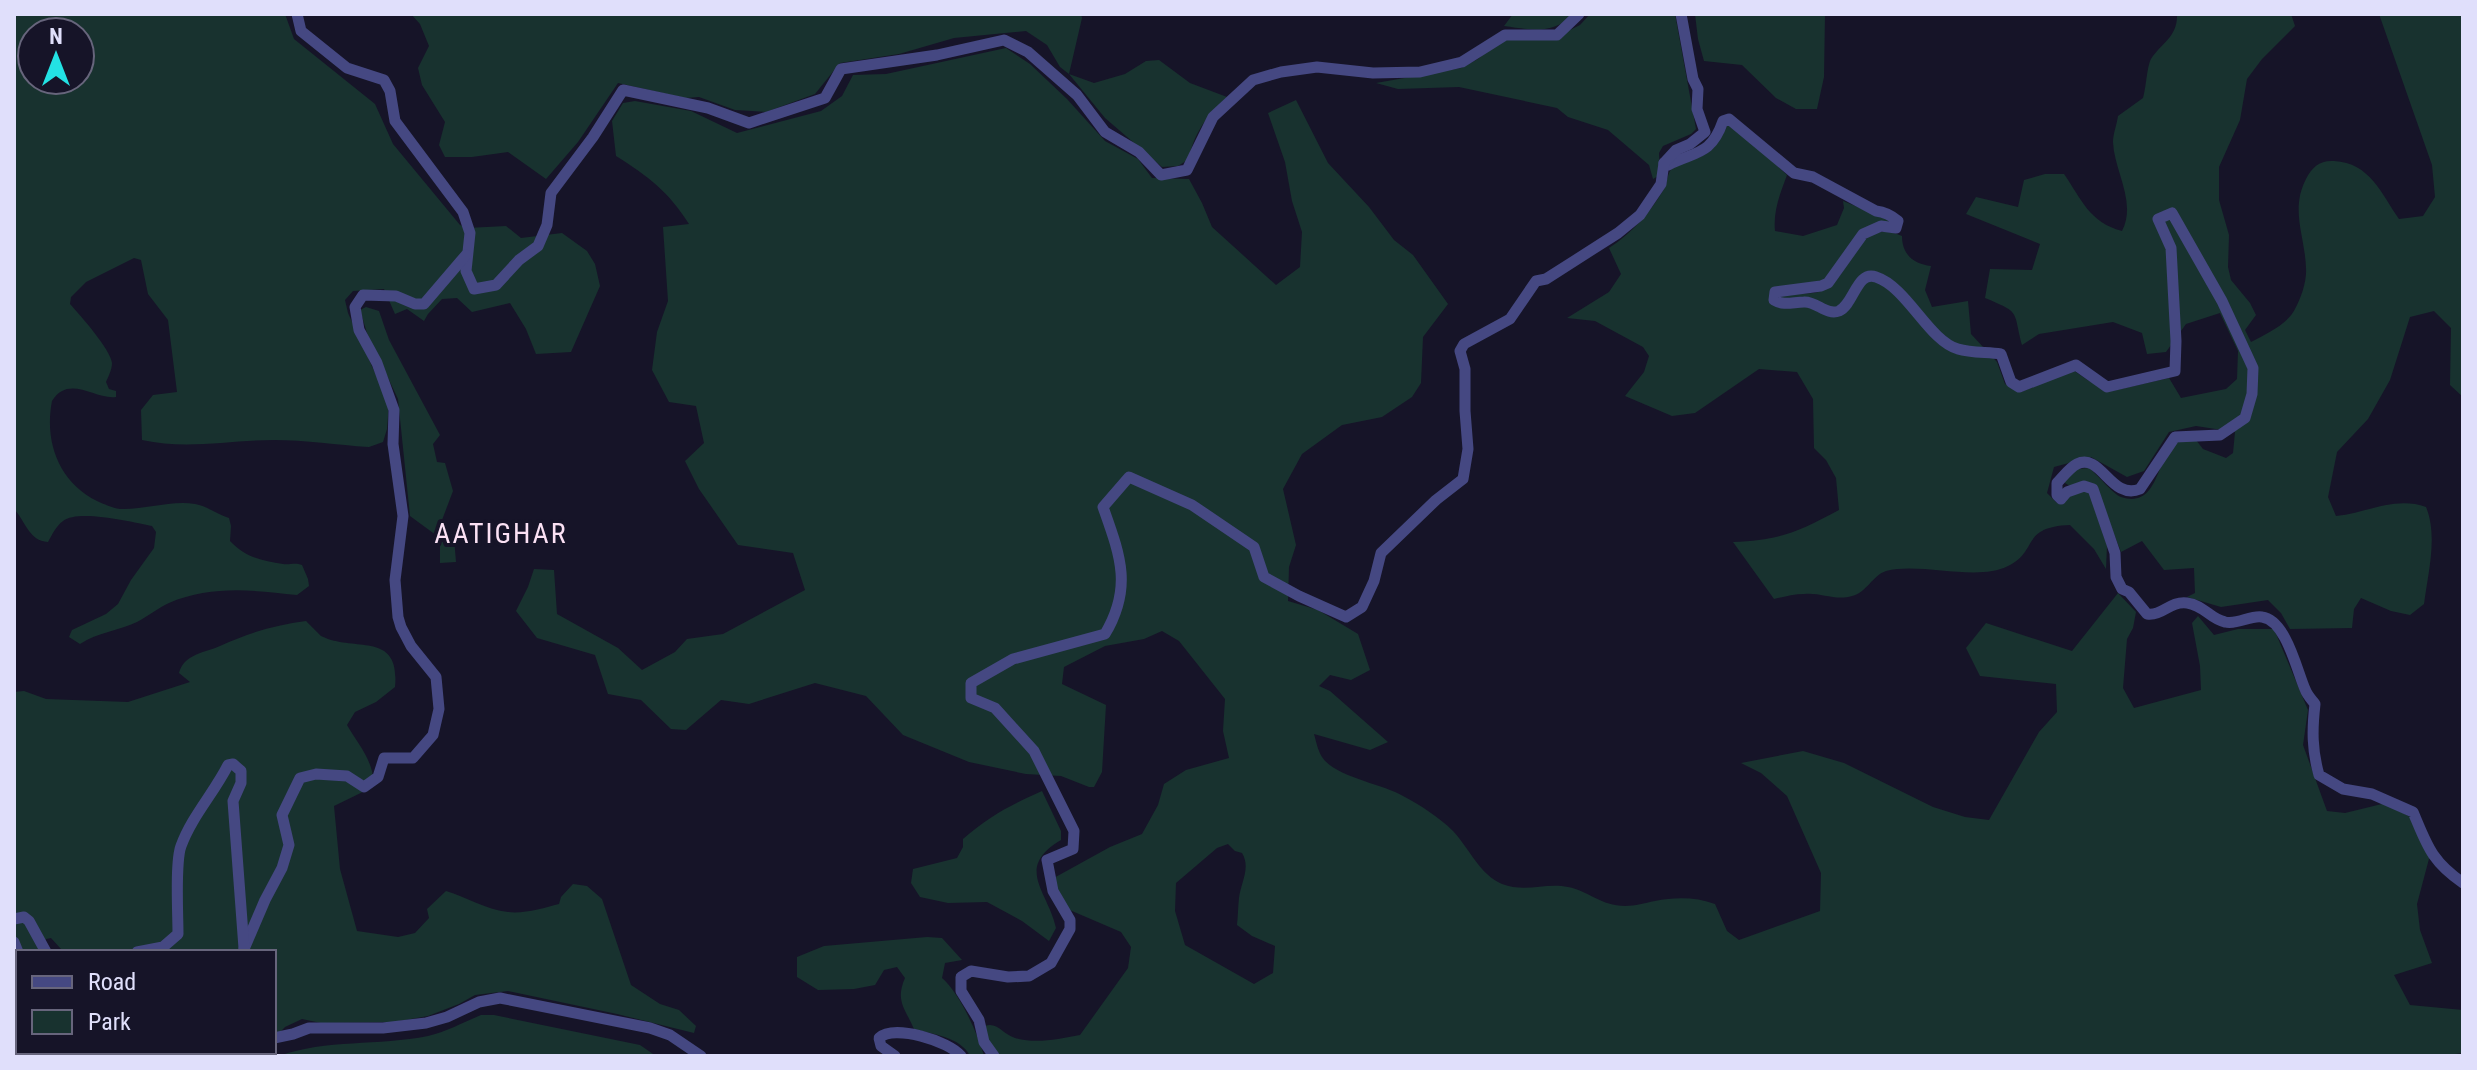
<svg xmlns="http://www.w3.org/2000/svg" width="2477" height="1070" font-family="'Roboto Condensed',sans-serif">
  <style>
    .green { fill: #18322f; fill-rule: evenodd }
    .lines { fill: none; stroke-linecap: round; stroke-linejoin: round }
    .minor { stroke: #454882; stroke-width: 11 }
    .labels { text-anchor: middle; stroke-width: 8; stroke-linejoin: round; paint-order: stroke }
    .quarter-label { font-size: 28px; letter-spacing: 2px; fill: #fbe1f4; stroke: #161428 }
  </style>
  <rect width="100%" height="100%" fill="#161428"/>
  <!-- green -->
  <g class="green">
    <path d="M14 14H285L294 39 375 104 393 144 460 225 467 228 506 226 521 238 562 233 587 251 595 264 600 286 571 352 536 354 526 329 510 303 472 312 457 298 442 299 428 314 424 321 407 309 395 314 384 289 353 291 345 300 348 313 389 404 387 429 383 442 369 447C337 445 306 440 274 440 230 440 187 450 142 440L141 410 153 395 177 392 168 320 148 294 141 260 134 258 86 282 71 297 70 304C80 315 111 350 112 363 112 370 108 377 106 382L109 389 116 391V397C95 400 69 374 52 401 44 442 59 482 97 501 104 504 112 508 120 509 145 510 171 500 195 504 207 506 218 515 229 518L231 526 230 541C245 557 262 561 283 564 290 565 295 562 302 565L308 579 309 586 297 595C253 590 211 585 169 603 158 608 148 616 137 622 118 631 98 632 80 644L69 637 72 630 106 614 118 604 131 580 154 548 156 532 152 526C132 522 78 509 63 521 56 526 52 535 48 542 29 541 26 522 14 509ZM32 32H80V80H32Z"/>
    <path d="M411 14H1081L1082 18 1069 74 1094 83 1125 74 1146 61 1159 60 1190 83 1227 97C1208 114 1193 134 1189 159L1178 166 1162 167 1105 118 1069 74 1060 67 1047 45 1026 31 954 38 899 54 840 63 815 94 766 112 735 110 699 97 685 98 618 83 578 142 546 179 508 152 472 157H445L439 145 445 122 422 85 418 68 429 46 420 24Z"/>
    <path d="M1513 14H1574C1552 35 1533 30 1504 26Z"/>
    <path d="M1590 14H1675L1696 129 1691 134 1663 146 1659 153 1660 175 1653 179 1649 165 1608 130 1568 117 1557 108 1459 87 1398 89 1376 83 1461 68 1478 59 1491 48 1508 37 1552 39 1580 25Z"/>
    <path d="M1695 14H1825L1824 77 1817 109H1796L1776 98 1742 65 1704 61 1698 39Z"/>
    <path d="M2177 14H2291L2295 26 2262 59 2247 79 2240 120 2219 167V200L2229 235 2228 267 2231 280 2250 303 2256 315 2245 330 2251 342C2266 334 2288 324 2295 309 2301 298 2307 281 2306 268 2305 236 2290 210 2306 179 2312 167 2320 160 2334 161 2370 163 2381 193 2399 219L2423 216 2435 197 2432 165 2379 14H2463V397L2450 385 2451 328 2434 311 2410 317 2390 380 2368 419 2337 452 2328 497 2336 516C2367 513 2395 496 2426 507 2438 536 2428 573 2424 604L2410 615 2391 611 2361 598 2354 609 2352 628 2290 629 2281 613 2268 600 2221 607 2187 597 2195 593 2194 568 2164 570 2142 541 2121 552 2095 486 2086 481 2070 486 2065 483V479L2077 469 2089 468C2097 474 2113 494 2121 497 2161 510 2156 452 2178 441 2182 439 2191 440 2196 440L2203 449 2226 458 2233 453 2235 432 2196 426 2169 432 2144 471 2127 477 2091 457 2054 467 2047 493 2057 503H2063L2071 494 2080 489 2089 491 2107 546 2106 569 2094 549 2070 525C2020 527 2039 551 2008 566 1977 582 1921 562 1886 571 1873 575 1866 593 1852 596 1835 601 1820 592 1804 594 1794 594 1783 597 1774 599L1733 542C1780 540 1798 532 1839 510L1836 478 1826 460 1814 448 1813 399 1797 372 1759 369 1695 413 1672 416 1625 396 1644 372 1649 356 1643 347 1595 321 1567 318 1609 292 1621 274 1609 248C1632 233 1650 213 1664 189 1667 184 1667 176 1670 171 1678 160 1694 161 1704 155 1716 149 1721 138 1727 126H1735L1787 175C1780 194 1773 211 1775 231L1803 236 1837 225 1844 208 1843 201 1891 220 1889 223C1844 222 1850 268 1822 282 1812 287 1796 286 1785 286L1783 294C1796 293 1816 296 1827 288 1856 268 1856 217 1902 236 1902 255 1914 264 1931 266L1925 290 1932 307 1968 301 1971 334 1997 362 2005 384 2021 392 2073 370 2089 381 2112 391 2169 378 2181 398 2226 389 2237 379 2238 351 2220 313 2186 324 2166 352 2147 354 2142 333 2113 322 2039 334 2022 345C2013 310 2021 313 1985 298L1990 269 2032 270 2040 244 1966 214 1976 197 2018 207 2024 180 2045 174H2064C2082 200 2089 222 2122 231 2137 202 2114 171 2113 142 2113 134 2117 124 2118 116L2143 98C2146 89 2147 66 2151 59 2161 43 2178 37 2177 14Z"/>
    <path d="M1006 48 1030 64 1067 99 1105 141 1138 159 1152 178 1189 179 1202 203 1212 227 1276 285 1300 267 1302 232 1292 201 1285 162 1268 113 1296 100 1328 163 1369 207 1394 240 1413 255 1448 304 1423 337 1421 383 1412 397 1382 417 1342 425 1302 454 1283 489 1296 545 1289 567 1288 601 1318 610 1358 634 1370 670 1351 680 1330 675 1319 686 1330 691 1388 742 1370 750 1314 734C1316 741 1318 751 1322 757 1335 777 1383 784 1403 796 1420 805 1439 817 1453 831 1469 848 1480 875 1502 884 1526 893 1546 882 1568 887 1589 891 1601 906 1625 906 1636 906 1644 903 1655 901 1675 897 1696 897 1715 904L1727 931 1739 940 1820 911 1821 873 1787 796 1761 773 1741 763 1803 751 1844 763 1933 807 1965 817 1989 820 2039 732 2057 712 2056 684 1980 676 1966 648 1986 623 2072 651 2118 593 2136 612 2133 628 2127 639 2123 688 2134 708 2201 690 2200 666 2192 623 2198 616 2214 635 2238 629H2274L2308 710 2303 745 2327 811 2345 813 2386 803 2417 821 2430 855 2417 904 2420 930 2432 963 2394 975 2410 1005 2463 1010V1053L2441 1056H992L980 1028C997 1019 1000 1033 1015 1038 1037 1044 1058 1039 1080 1035L1128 968 1131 947 1121 932 1065 908 1052 879 1110 847 1142 834 1158 805 1164 784 1186 770 1229 758 1223 731 1225 699 1179 641 1162 631 1144 639 1105 646 1064 667 1062 684 1106 705 1102 772 1094 787H1089L1061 776 1026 774 969 762 903 735 866 696 815 683 749 704 721 700 686 730 671 729 641 700 608 694 595 655 537 638 516 611 528 587 534 569 554 570 557 614 618 648 642 670 675 652 687 639 723 634 805 590 793 553 738 545 699 489 685 461 704 443 696 406 669 402 652 370 657 332 668 301 663 227 689 224C668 191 649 177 616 156L612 121 623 103 635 101 691 111 737 133 821 111 842 96 853 75 886 74ZM1228 844 1235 851 1242 853C1251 868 1241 882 1239 898 1238 907 1238 916 1237 925L1252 936 1275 946 1273 973 1254 984 1185 945 1175 911 1176 883 1217 848Z"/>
    <path d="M366 307 379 311 389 340 440 435 433 444 437 462 445 463 453 491 442 520 454 538 456 562 440 563V538L410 516 398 399 367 333 360 310Z"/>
    <path d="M306 621 321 636 328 639C361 650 400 634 395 687L376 702 355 712 347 725C358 744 376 764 373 787L334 806 340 869 357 931 398 937 415 933 429 918 427 909 446 891C466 897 487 910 508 912 524 914 544 908 559 904L561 897 573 884 587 886 602 899 631 985 660 1004 679 1010 696 1026 694 1033 617 1014 508 991 475 995 459 1004 428 1016 394 1022 321 1023 302 1019 285 1027 274 1038V952H71L61 949 51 938 46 939 43 946 44 952H18V1052H61L59 1056H14V692L24 691 46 699 128 702 190 682 179 673C184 654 204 653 220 646 248 633 275 625 306 621Z"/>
    <path d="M1042 791 1061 831V840C1014 868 1048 891 1056 928L1049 941 1022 921 987 902 948 903 920 897 911 883 913 869 957 858 963 847V839C991 815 1009 806 1042 791Z"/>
    <path d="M927 937 942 938 962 960 945 963 942 978C959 992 978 1034 984 1056H970C961 1037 932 1034 914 1029 905 1008 895 1001 905 978L897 967 884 970 875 985 854 989 818 990 797 977V957L824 946Z"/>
    <path d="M481 1015H494L640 1045 656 1056H279C326 1039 379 1046 428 1036 446 1032 464 1022 481 1015Z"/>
    <path d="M117 1052H264L261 1056H119Z"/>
  </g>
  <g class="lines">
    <!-- minor -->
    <g class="minor">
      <path d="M297 14 301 31 347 68 384 80 390 91 395 121 463 212 470 233 466 271 474 289 496 285 519 260 538 246 547 225 551 193 593 137 623 90 708 108 749 123 825 98 841 69 937 55 1004 40 1028 52 1077 95 1105 132 1139 152 1161 175 1187 170 1213 117 1253 80 1281 72 1317 67 1373 73 1420 72 1462 62 1505 35H1557L1579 14"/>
      <path d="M1664 163 1668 165C1695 151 1711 156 1723 121L1729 119 1794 173 1813 177 1876 211C1885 212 1891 215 1898 221L1896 228 1881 226 1863 234 1828 283 1821 286 1775 292 1774 300C1784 306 1793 302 1804 302 1816 301 1827 316 1839 311 1854 304 1857 270 1876 277 1907 287 1929 341 1958 349 1971 353 1987 352 2001 354L2011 382 2019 387 2076 365 2107 387 2175 371 2176 341 2171 248 2158 219 2172 213 2222 301 2253 368 2252 394 2245 418 2220 435 2175 437 2140 489C2111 501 2101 452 2077 464 2069 468 2063 477 2057 483V495L2061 499 2067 492 2084 486 2093 489 2115 553 2116 577 2122 589 2129 592 2147 614C2163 616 2169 601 2187 603 2204 605 2210 619 2225 622 2238 625 2250 615 2262 617 2286 620 2297 671 2305 689 2307 695 2312 700 2315 704 2312 730 2312 750 2319 775L2343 789 2372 794 2413 812C2427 845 2431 861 2463 883"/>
      <path d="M14 919 24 917 29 921 46 952"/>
      <path d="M14 942 18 952"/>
      <path d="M244 949 265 900 282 868 289 845 282 815 300 778 316 774 347 776 364 787 378 777 384 758H413L433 735 439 709 436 677 411 646 401 627 398 617 395 580 403 516 393 444 394 410 377 363 359 330 355 307 363 295 396 296 415 304H424L466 255"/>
      <path d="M137 952 163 947 178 934C178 914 175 862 181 846 192 816 214 793 228 765L233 764 241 771V783L233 801 244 948"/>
      <path d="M274 1038 293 1034 309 1028H383L426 1023 447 1017 479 1002 500 998 650 1028 670 1035 701 1056"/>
      <path d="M133 1052 134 1056"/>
      <path d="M19 1056 20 1052"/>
      <path d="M68 1056 70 1052"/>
      <path d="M895 1056 881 1046 879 1038C894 1024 949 1041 961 1056"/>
      <path d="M994 1056 984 1042 979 1020 961 991V977L971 971 1008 977 1029 976 1051 963 1070 929V920L1053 891 1047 860 1073 849 1074 831 1034 751 995 708 971 698V683L1013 659 1105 634C1133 587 1120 555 1103 507L1129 477 1192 505 1254 547 1264 577 1299 596 1346 617 1362 607 1374 581 1381 553 1436 500 1463 479 1468 449 1465 411V369L1460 351 1464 344 1510 319 1536 281 1546 279 1618 233 1640 215 1661 184 1664 163 1676 150 1690 144 1705 132 1697 109 1698 89 1693 79 1681 14"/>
    </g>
  </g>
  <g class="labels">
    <!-- quarter labels -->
    <g class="quarter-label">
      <text x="501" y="543">AATIGHAR</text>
    </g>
  </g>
  <!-- border -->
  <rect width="2477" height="1070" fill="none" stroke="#e0dffb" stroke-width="32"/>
  <!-- legend -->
  <rect x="16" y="950" width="260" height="104" fill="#161428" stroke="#67657c" stroke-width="2"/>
  <rect x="32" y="976" width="40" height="12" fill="#454882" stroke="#67657c" stroke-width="2"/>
  <text x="88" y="990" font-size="24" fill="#e0dffb">Road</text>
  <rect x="32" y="1010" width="40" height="24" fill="#18322f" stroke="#67657c" stroke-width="2"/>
  <text x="88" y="1030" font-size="24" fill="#e0dffb">Park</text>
  <!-- north arrow -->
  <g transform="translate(56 56)"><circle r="38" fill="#161428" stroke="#67657c" stroke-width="2"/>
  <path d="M0-6L14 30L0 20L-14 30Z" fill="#23e2e4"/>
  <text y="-12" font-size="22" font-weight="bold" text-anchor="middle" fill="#e0dffb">N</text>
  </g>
</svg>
